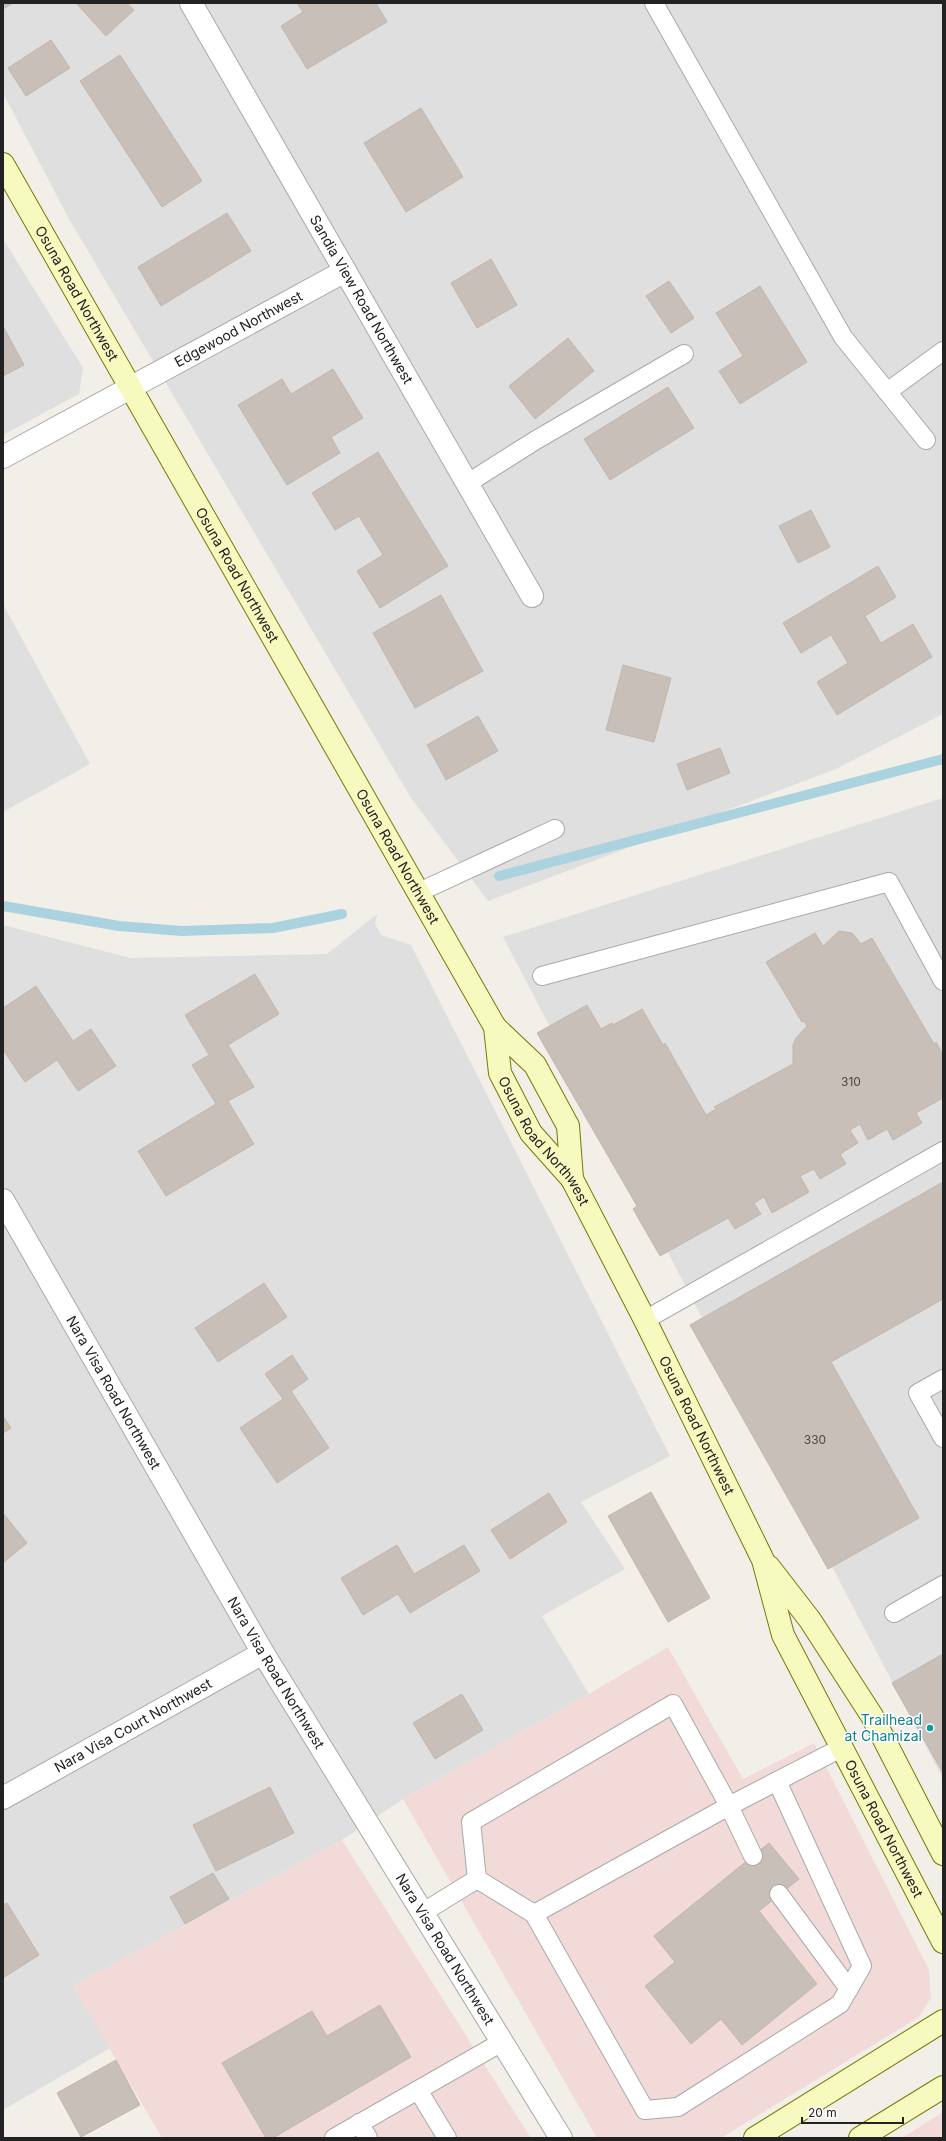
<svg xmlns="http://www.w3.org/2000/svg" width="946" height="2141" font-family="Inter,sans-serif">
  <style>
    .residential { fill: #e0dfdf }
    .commercial { fill: #f2dad9 }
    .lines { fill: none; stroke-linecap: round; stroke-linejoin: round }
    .stream { stroke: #aad3df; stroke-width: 10 }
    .building { fill: #c7bfb8; stroke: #c4b6ab }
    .service-casing { stroke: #a9a9a9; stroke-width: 20 }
    .minor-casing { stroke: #a9a9a9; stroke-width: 24 }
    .secondary-casing { stroke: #707d05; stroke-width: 24 }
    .service { stroke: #fff; stroke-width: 18 }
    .minor { stroke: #fff; stroke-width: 22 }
    .secondary { stroke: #f7fabf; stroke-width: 22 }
    .culture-dot { fill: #0f9aa8; stroke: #fff; stroke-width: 1.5 }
    .labels { text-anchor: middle; stroke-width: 3; stroke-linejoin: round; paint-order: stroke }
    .number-label { font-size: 12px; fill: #4b4948 }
    .street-label { font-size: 14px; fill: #222; stroke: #fff }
    .culture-label { font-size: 14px; fill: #0d838f; stroke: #fff; text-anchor: end }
  </style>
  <rect width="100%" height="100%" fill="#f2efe9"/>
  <!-- residential -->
  <g class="residential">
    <path d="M3 3H943V714L836 769 488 901 411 798 69 219 3 93Z"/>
    <path d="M3 239 83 368 79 394 3 435Z"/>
    <path d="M3 604 90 764 3 812Z"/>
    <path d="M943 798V1779L503 937Z"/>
    <path d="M377 914 375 924 381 935 411 945 670 1456 581 1502 625 1569 542 1616 589 1694 403 1799 342 1840 73 1986 110 2048 3 2110V925L130 958 327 954Z"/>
  </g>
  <!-- commercial -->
  <g class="commercial">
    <path d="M668 1647 743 1779 814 1743 929 1970 931 1998 919 2017 721 2138H597L403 1799 589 1694Z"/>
    <path d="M342 1840 531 2138H162L73 1986Z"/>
    <path d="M943 2112V2138H902Z"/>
  </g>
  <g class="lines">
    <!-- stream -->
    <g class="stream">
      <path d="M499 876 943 759"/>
      <path d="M3 906 119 926 182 931 273 928 342 914"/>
    </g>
  </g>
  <!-- building -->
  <g class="building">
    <path d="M3 3H13L3 9Z"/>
    <path d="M76 3H127L134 10 106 36Z"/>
    <path d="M297 3H376L387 22 307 69 281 26 303 12Z"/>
    <path d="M51 40 70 68 26 96 8 68Z"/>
    <path d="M120 55 202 181 162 207 80 81Z"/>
    <path d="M421 108 463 177 406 212 364 143Z"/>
    <path d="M227 213 251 251 161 306 138 267Z"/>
    <path d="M491 259 517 305 477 328 451 283Z"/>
    <path d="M669 281 694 318 671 333 646 296Z"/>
    <path d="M760 286 807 362 740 404 719 371 743 356 716 313Z"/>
    <path d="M3 326 24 365 3 376Z"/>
    <path d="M568 338 594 371 535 419 509 386Z"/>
    <path d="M333 369 363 418 331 437 340 453 287 485 238 405 282 379 291 394Z"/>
    <path d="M668 387 694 428 610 480 584 439Z"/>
    <path d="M378 452 448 566 380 608 357 571 383 555 359 516 335 530 312 493Z"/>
    <path d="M811 510 830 547 798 563 779 526Z"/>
    <path d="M878 566 896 597 865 616 881 643 913 624 932 657 837 715 817 682 848 663 831 635 801 653 783 623Z"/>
    <path d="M441 595 483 671 415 708 373 633Z"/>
    <path d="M623 665 671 678 654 742 606 730Z"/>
    <path d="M478 716 498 751 446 780 427 745Z"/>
    <path d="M720 748 730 773 687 790 677 764Z"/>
    <path d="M839 931 852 933 861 944 872 938 934 1044 936 1042 943 1055V1098L916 1113 922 1123 893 1140 887 1129 868 1140 860 1124 850 1130 858 1143 840 1154 846 1164 820 1179 814 1169 800 1176 809 1192 772 1213 764 1197 754 1203 761 1214 735 1229 728 1218 660 1256 633 1209 637 1206 537 1033 587 1005 601 1029 612 1023 613 1025 642 1009 663 1045 665 1043 706 1115 716 1109 714 1107 793 1064V1045L796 1038 807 1026 804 1021 802 1022 766 962 815 933 823 946Z"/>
    <path d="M255 974 279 1014 228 1045 254 1087 228 1101 254 1144 166 1196 138 1151 216 1104 192 1065 209 1055 185 1015Z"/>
    <path d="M36 986 73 1041 91 1029 116 1066 78 1091 57 1060 25 1082 3 1050V1008Z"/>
    <path d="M943 1182V1299L831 1362 919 1518 828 1569 690 1325Z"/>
    <path d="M264 1283 287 1317 218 1362 195 1328Z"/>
    <path d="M292 1355 308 1379 291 1391 329 1448 277 1483 240 1428 283 1399 265 1374Z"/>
    <path d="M3 1416 11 1428 3 1433Z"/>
    <path d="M651 1492 710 1598 668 1622 608 1516Z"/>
    <path d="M549 1493 567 1522 510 1559 491 1530Z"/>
    <path d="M3 1513 27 1543 3 1563Z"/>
    <path d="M397 1545 414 1574 464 1545 480 1571 410 1613 398 1594 363 1615 341 1578Z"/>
    <path d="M943 1654V1773L892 1683Z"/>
    <path d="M462 1694 483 1730 435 1759 413 1723Z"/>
    <path d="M270 1787 294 1833 216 1871 193 1825Z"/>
    <path d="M769 1843 799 1879 759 1911 817 1984 742 2045 721 2019 691 2044 645 1986 675 1962 654 1936Z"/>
    <path d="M213 1873 229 1899 185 1924 170 1897Z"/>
    <path d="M7 1903 39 1955 3 1978V1905Z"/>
    <path d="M380 2005 411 2057 273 2138H266L222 2063 312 2011 327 2036Z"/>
    <path d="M116 2060 140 2105 81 2137 57 2093Z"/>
  </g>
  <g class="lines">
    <!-- service casing -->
    <g class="service-casing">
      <g id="service">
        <path d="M654 3 843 337 926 440"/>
        <path d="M887 392 943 351"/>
        <path d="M468 483 536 440 684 354"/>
        <path d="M417 893 555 829"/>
        <path d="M542 976 889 882 943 981"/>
        <path d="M645 1320 943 1151"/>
        <path d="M943 1379 918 1393 943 1438"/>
        <path d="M894 1613 943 1585"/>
        <path d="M753 1856 729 1806 673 1704 471 1822 477 1879 534 1914 645 2110 678 2107 840 2004 862 1966 777 1781"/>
        <path d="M779 1894 849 1989"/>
        <path d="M422 1913 477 1879"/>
        <path d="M534 1914 729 1806 843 1747"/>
        <path d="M418 2090 447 2138"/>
        <path d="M359 2123 368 2138"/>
        <path d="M334 2138 502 2042"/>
      </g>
    </g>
    <!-- minor casing -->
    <g class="minor-casing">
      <g id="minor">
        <path id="s1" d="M191 3 532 596"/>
        <path id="s2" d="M3 457 345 271"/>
        <path id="s3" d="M3 1200 263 1653 561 2138"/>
        <path id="s4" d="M3 1798 263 1653"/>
      </g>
    </g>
    <!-- secondary casing -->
    <g class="secondary-casing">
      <g id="secondary">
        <path id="s5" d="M3 164 495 1027 500 1073 531 1133 572 1179 645 1320 763 1560 783 1635 943 1942"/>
        <path d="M495 1027 535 1065 568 1126 572 1179"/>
        <path d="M769 1567 810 1620 872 1716 943 1854"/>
        <path d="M755 2138 943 2021"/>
        <path d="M860 2138 943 2087"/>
      </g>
    </g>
    <!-- service -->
    <use href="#service" class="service"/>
    <!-- minor -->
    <use href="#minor" class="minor"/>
    <!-- secondary -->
    <use href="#secondary" class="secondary"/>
  </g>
  <!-- markers -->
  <circle class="culture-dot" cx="930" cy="1728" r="4"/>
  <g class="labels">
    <!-- number labels -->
    <g class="number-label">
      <text x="851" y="1086">310</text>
      <text x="815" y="1444">330</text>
    </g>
    <!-- street labels -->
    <g class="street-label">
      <text dy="5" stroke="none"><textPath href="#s5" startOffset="149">Osuna Road Northwest</textPath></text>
      <text dy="5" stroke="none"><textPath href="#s1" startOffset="342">Sandia View Road Northwest</textPath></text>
      <text dy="5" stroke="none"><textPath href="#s2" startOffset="268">Edgewood Northwest</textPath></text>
      <text dy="5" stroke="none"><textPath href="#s5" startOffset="473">Osuna Road Northwest</textPath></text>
      <text dy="5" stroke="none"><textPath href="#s5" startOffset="797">Osuna Road Northwest</textPath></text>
      <text dy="5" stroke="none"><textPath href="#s5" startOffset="1121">Osuna Road Northwest</textPath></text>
      <text dy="5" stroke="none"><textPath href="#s3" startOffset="222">Nara Visa Road Northwest</textPath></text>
      <text dy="5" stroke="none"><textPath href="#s5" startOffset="1445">Osuna Road Northwest</textPath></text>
      <text dy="5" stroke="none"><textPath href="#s3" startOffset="546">Nara Visa Road Northwest</textPath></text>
      <text dy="5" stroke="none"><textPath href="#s4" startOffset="149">Nara Visa Court Northwest</textPath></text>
      <text dy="5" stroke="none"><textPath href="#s5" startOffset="1891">Osuna Road Northwest</textPath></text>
      <text dy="5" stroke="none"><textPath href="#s3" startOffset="870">Nara Visa Road Northwest</textPath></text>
    </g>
    <!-- culture labels -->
    <g class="culture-label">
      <text x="922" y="1725">Trailhead<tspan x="922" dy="16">at Chamizal</tspan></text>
    </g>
  </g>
  <!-- border -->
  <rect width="946" height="2141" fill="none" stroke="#222222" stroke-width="8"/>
  <!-- scale -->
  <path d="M802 2117v6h101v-6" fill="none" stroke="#222222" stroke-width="2"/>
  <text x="808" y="2117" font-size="12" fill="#222222" stroke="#ffffff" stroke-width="3" paint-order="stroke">20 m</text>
</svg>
